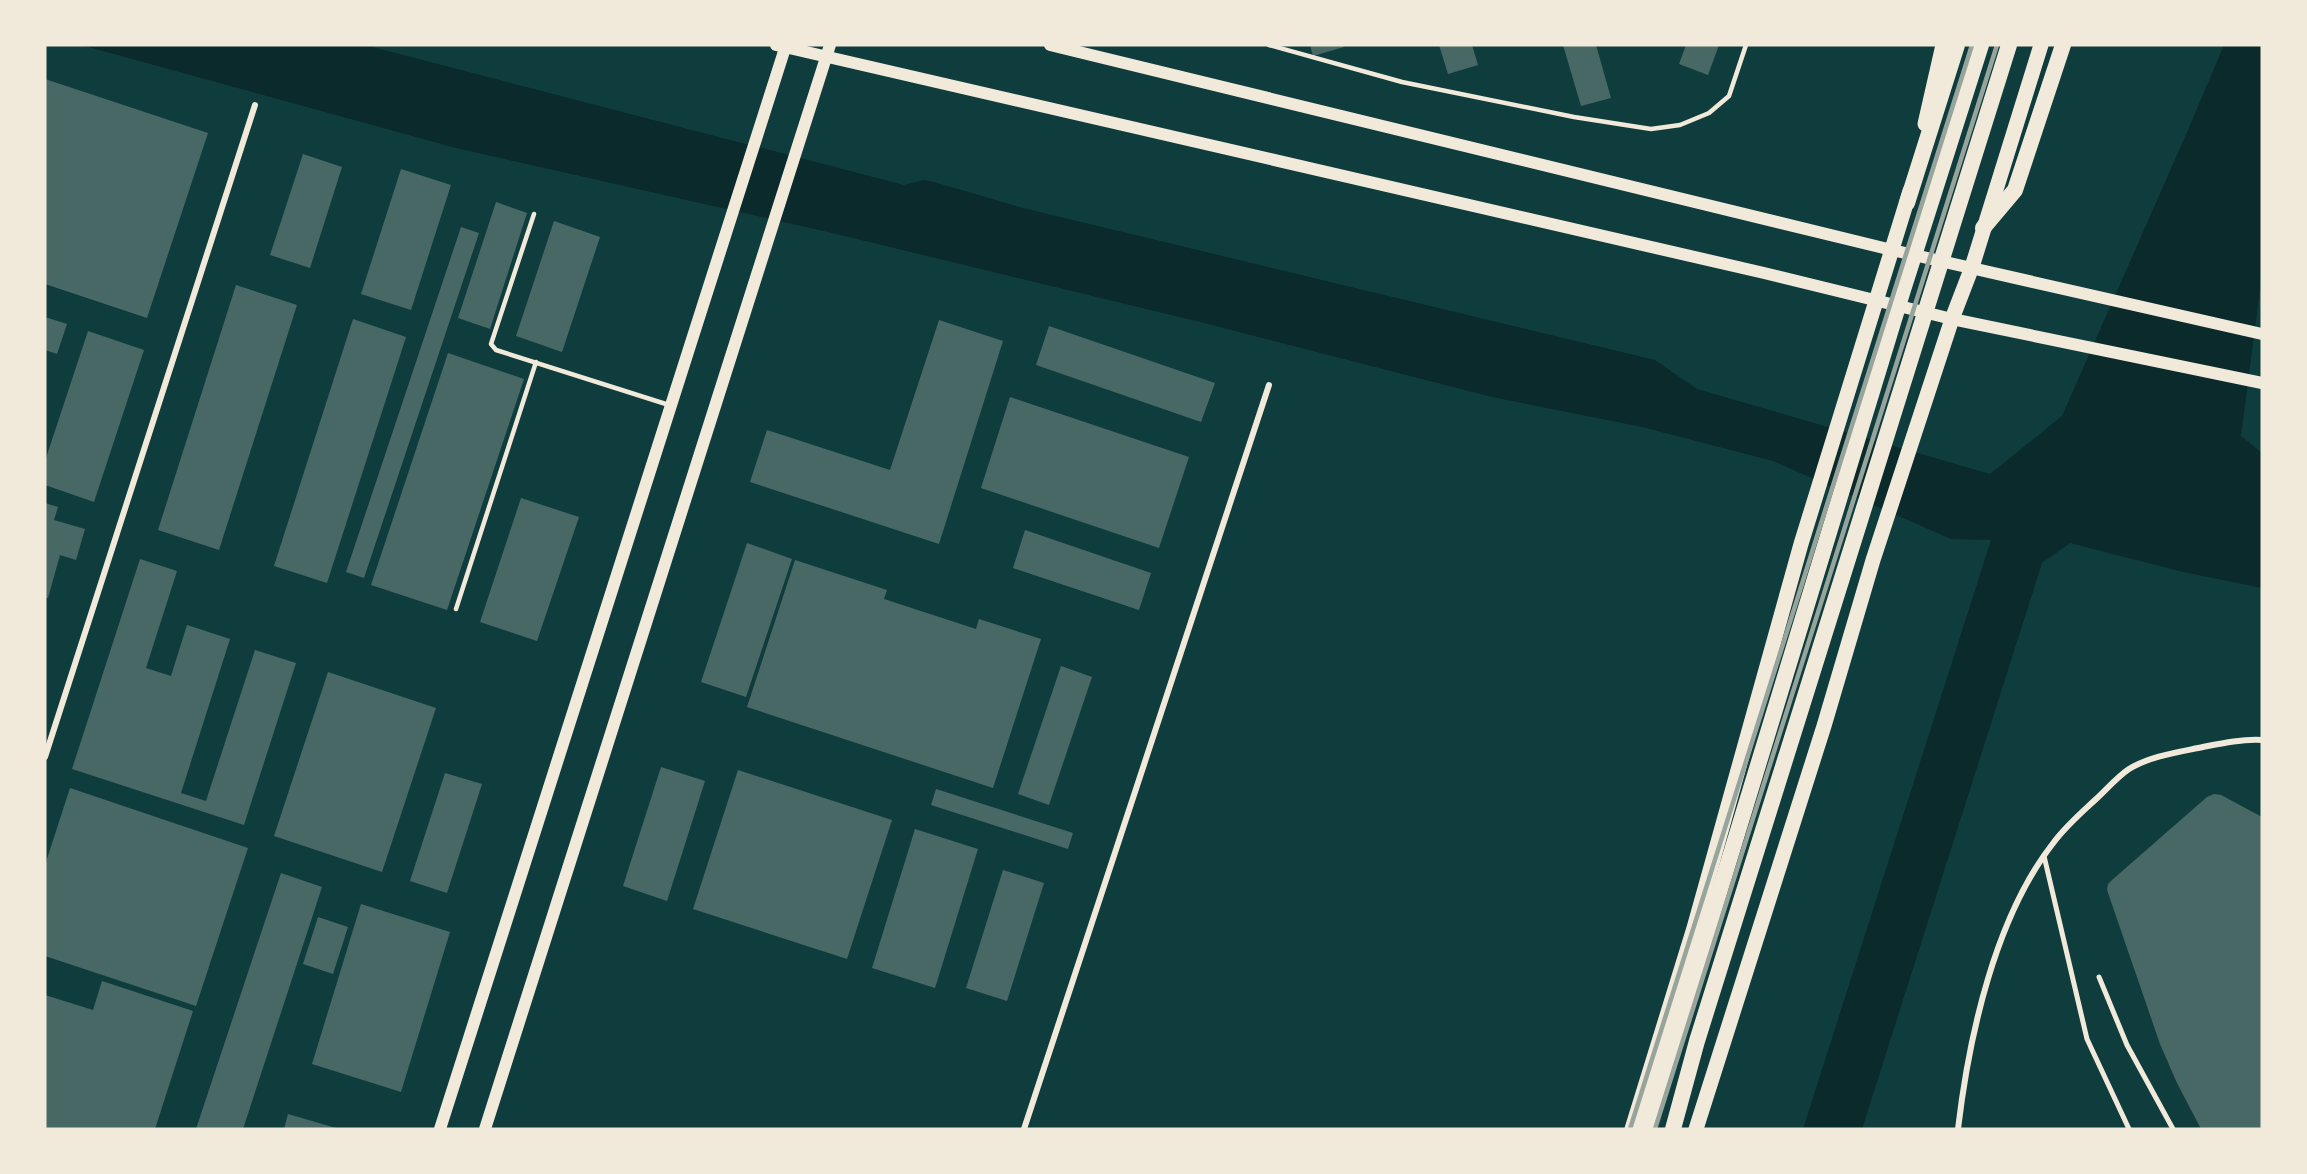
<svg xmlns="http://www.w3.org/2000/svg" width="2307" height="1174" font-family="'Exo 2',sans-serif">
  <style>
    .water { fill: #0a2a2b }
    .building { fill: #486865 }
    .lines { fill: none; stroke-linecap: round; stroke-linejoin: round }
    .service { stroke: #f1e9da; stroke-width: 4.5 }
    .pedestrian { stroke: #f1e9da; stroke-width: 5 }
    .minor { stroke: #f1e9da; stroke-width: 6 }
    .secondary { stroke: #f1e9da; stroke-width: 12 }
    .primary { stroke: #f1e9da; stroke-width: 15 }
    .trunk { stroke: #f1e9da; stroke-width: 16 }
    .rail { stroke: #97a49c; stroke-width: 4.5 }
  </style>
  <rect width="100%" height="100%" fill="#0f3d3e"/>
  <!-- water -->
  <path class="water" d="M81 45H365L904 185 923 180 934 182 1023 208 1655 360 1697 389 1990 474 2062 416 2188 130 2224 45H2262V274L2241 436 2262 453V588L2183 572 2070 543 2042 563 1862 1129H1803L1991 540 1951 539 1773 461 1642 427 1492 397 1200 322 828 232 456 148Z"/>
  <!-- building -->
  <g class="building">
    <path d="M1310 45H1343L1344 47 1313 56Z"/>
    <path d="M1439 45H1472L1478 65 1448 74Z"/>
    <path d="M1563 45H1596L1611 98 1581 106Z"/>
    <path d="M1686 45H1719L1708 75 1679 64Z"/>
    <path d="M45 79 208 133 147 318 45 284Z"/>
    <path d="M303 154 342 167 310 268 270 255Z"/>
    <path d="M401 169 451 185 411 310 361 294Z"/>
    <path d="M496 202 527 213 490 329 458 318Z"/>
    <path d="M554 221 600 237 562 352 516 336Z"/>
    <path d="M461 227 479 233 364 578 346 572Z"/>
    <path d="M236 285 297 305 219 550 158 530Z"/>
    <path d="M45 317 67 324 57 354 45 350Z"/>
    <path d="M353 319 406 337 327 583 274 566Z"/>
    <path d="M939 320 1003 341 939 544 750 482 767 430 890 470Z"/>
    <path d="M1049 326 1215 383 1201 422 1036 365Z"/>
    <path d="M88 331 144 350 94 502 45 485V461Z"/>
    <path d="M448 353 524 379 447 610 371 585Z"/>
    <path d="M1010 397 1189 457 1159 548 981 488Z"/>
    <path d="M521 498 579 517 537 641 480 622Z"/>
    <path d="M45 503 58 507 54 520 85 529 76 560 60 555 48 598 45 597Z"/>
    <path d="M1025 530 1151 573 1139 610 1013 568Z"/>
    <path d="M747 543 792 559 746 697 701 682Z"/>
    <path d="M140 559 177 571 146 668 171 676 187 625 230 639 181 793 206 801 255 650 296 663 244 825 72 769Z"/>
    <path d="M795 560 887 590 884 599 976 629 979 619 1041 639 993 788 747 707Z"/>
    <path d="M1061 666 1092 677 1049 805 1018 794Z"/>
    <path d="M328 672 436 708 382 872 274 836Z"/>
    <path d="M661 767 705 781 667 901 623 886Z"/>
    <path d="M738 770 892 820 847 959 693 909Z"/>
    <path d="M445 773 482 784 447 893 410 881Z"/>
    <path d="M70 788 248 848 196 1006 45 956V865Z"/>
    <path d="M936 789 1073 833 1068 849 931 805Z"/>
    <path d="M2214 794 2221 795 2262 817V1129H2201L2177 1083 2160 1044 2107 890 2108 884 2112 880 2207 797Z"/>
    <path d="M915 829 978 849 935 988 872 968Z"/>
    <path d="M1003 870 1044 883 1007 1001 966 988Z"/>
    <path d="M281 873 322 887 243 1129H196Z"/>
    <path d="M361 904 450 932 401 1092 312 1064Z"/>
    <path d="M318 917 348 927 333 974 303 964Z"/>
    <path d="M102 981 193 1011 155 1129H45V995L93 1010Z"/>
    <path d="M288 1114 336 1128V1129H284Z"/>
  </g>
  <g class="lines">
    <!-- service -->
    <g class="service">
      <path d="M1269 45 1402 82 1574 117 1651 129 1680 125 1709 113 1729 96 1746 45"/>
      <path d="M534 214 491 344 496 350 669 405"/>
      <path d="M456 609 536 362"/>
    </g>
    <!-- pedestrian -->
    <g class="pedestrian">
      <path d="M2044 856 2087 1039 2129 1129"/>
      <path d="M2099 977 2127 1045 2173 1129"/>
    </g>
    <!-- minor -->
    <g class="minor">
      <path d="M45 757 255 105"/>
      <path d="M1024 1129 1269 385"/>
      <path d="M1958 1129C1969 1036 1995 917 2054 842 2066 826 2081 813 2095 800 2106 790 2117 777 2129 769 2150 756 2179 752 2203 747 2223 743 2242 739 2262 740"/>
    </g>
    <!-- secondary -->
    <g class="secondary">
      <path d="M776 45 1764 273 1952 319 2262 383"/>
      <path d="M1050 45 1892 250 2262 334"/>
      <path d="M440 1129 786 45"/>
      <path d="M485 1129 830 45"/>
    </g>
    <!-- primary -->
    <g class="primary">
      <path d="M1925 124 1943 45"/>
      <path d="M1632 1129 1694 928 1801 544 1910 191"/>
      <path d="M1696 1129 1824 726 1873 560 1952 319 1972 267 2041 45"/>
    </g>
    <!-- trunk -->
    <g class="trunk">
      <path d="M1907 203 1957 45"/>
      <path d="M1983 228 2015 190 2063 45"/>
      <path d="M1647 1129 1903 290 1981 45"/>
      <path d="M1673 1129 1697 1041 2009 45"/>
    </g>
    <!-- rail -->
    <g class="rail">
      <path d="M1630 1129 1972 45"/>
      <path d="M1655 1129 1997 45"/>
    </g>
  </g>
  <!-- border -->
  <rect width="2307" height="1174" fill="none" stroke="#f1e9da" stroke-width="93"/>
</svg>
